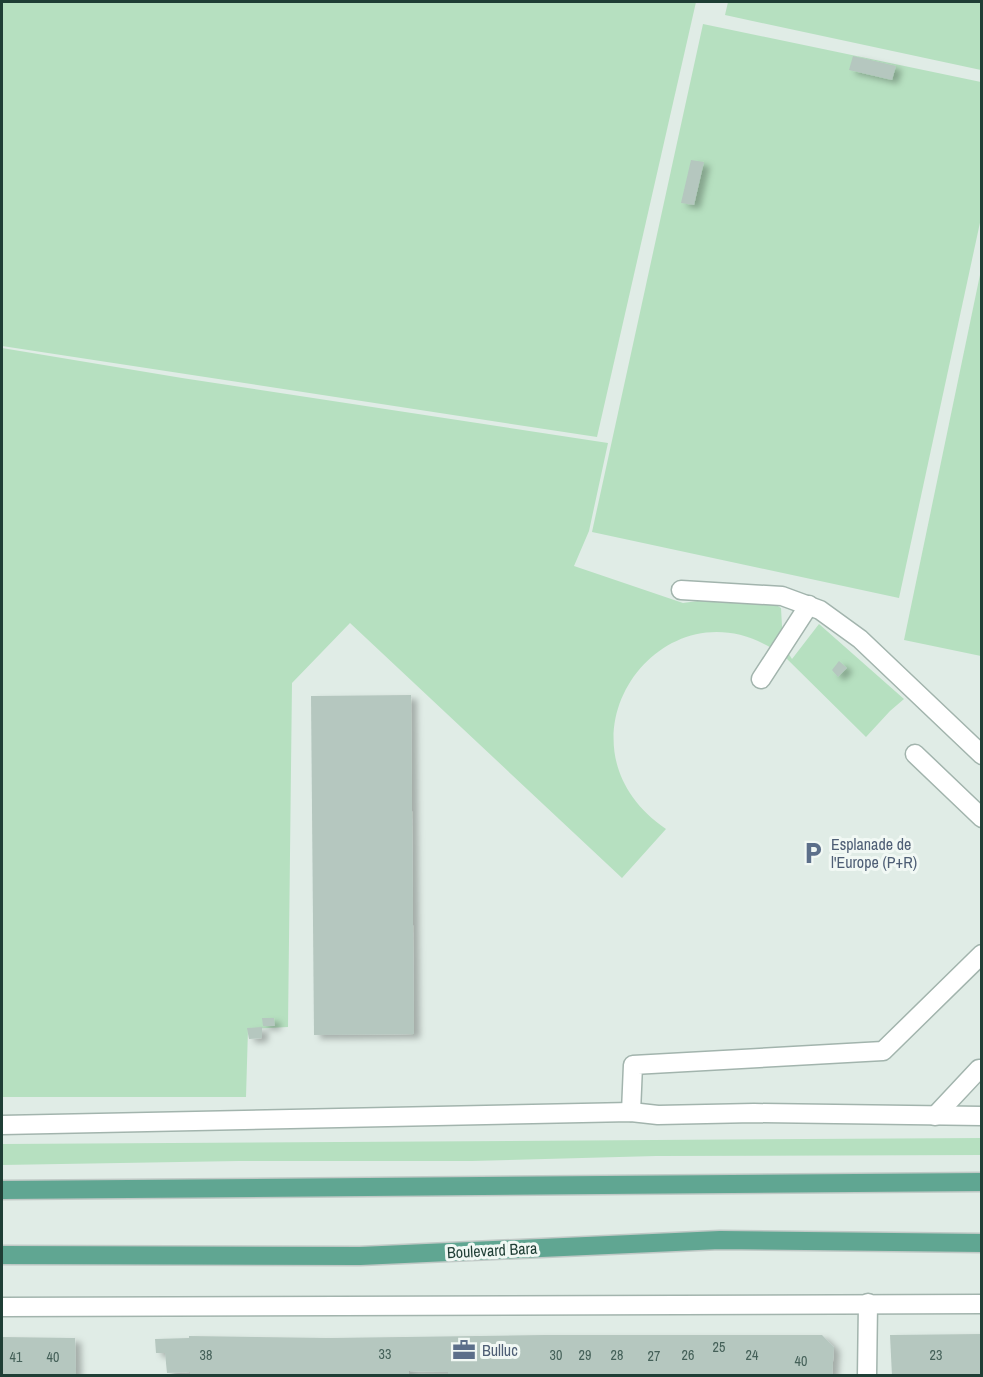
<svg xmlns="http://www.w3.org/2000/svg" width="983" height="1377" font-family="'Archivo Narrow',sans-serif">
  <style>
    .green { fill: #b6e0c0 }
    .building { fill: #b5c7bf; filter: url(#shadow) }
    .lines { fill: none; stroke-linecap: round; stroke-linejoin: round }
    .lane-casing { stroke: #a2b4ad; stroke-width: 21 }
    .street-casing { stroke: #a2b4ad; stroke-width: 21 }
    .primary-casing { stroke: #c0c9c6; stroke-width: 21 }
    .lane { stroke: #fff; stroke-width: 18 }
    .street { stroke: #fff; stroke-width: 18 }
    .primary { stroke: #60a692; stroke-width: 18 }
    .labels { text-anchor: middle; stroke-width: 6; stroke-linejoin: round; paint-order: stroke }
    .number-label { font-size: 14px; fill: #446058 }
    .service-label { font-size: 16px; fill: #4e5e75; stroke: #f1f8f4; text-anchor: start }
    .street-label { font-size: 16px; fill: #1f3e35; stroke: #f1f8f4 }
  </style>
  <defs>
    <filter id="shadow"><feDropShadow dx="6" dy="4" stdDeviation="3" flood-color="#0004"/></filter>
  </defs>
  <rect width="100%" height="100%" fill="#e0ece6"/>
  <!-- green -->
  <g class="green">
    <path d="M2 2H696L597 437 2 346Z"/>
    <path d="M728 2H981V70L725 15Z"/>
    <path d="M703 24 981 82V218L899 598 592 532Z"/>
    <path d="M981 270V656L904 640Z"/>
    <path d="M2 348 182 378 608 443 589 531 574 566 683 603 719 598 763 597 781 608 783 645 792 659 819 624 904 699 890 711 866 737 786 658C668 566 539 742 666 829L622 878 350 623 292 683 288 1027 248 1029 246 1097H2Z"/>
    <path d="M981 1138V1155L656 1156 472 1161H239L2 1165V1144Z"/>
  </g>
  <!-- building -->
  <g class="building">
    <path d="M853 56 896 66 892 80 849 70Z"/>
    <path d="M691 160 704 162 694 205 681 203Z"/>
    <path d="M839 661 847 668 838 677 832 670Z"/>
    <path d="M411 695 414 1034 314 1035 311 696Z"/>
    <path d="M262 1018H274L275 1026H263Z"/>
    <path d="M262 1027V1038L249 1039 247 1028Z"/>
    <path d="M982 1334V1376H892L890 1335Z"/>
    <path d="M545 1335H822L834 1347 832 1376H448V1372L409 1371V1376H190V1372L167 1373 165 1353H156L155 1339 189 1338V1336L329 1338Z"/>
    <path d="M2 1337 75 1338 76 1376H2Z"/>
  </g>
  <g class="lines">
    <!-- lane casing -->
    <g class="lane-casing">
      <g id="lane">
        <path d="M681 590 782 596 820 610 860 639 982 755"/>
        <path d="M761 679 809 605"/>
        <path d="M915 754 982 818"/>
        <path d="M631 1112 633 1065 883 1051 982 954"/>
        <path d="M935 1116 979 1069H982"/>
      </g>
    </g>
    <!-- street casing -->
    <g class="street-casing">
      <g id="street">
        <path d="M2 1125 631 1112 658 1115 754 1113 982 1116"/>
        <path d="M2 1307 982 1304"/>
        <path d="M867 1376 868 1303"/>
      </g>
    </g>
    <!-- primary casing -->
    <g class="primary-casing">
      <g id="primary">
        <path d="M2 1190 982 1182"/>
        <path d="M2 1255 360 1256 720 1240 982 1243"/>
      </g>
    </g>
    <!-- lane -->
    <use href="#lane" class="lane"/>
    <!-- street -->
    <use href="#street" class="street"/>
    <!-- primary -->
    <use href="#primary" class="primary"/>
  </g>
  <!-- icons -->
  <defs>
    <g id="parking-bare" transform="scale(1.8)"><path d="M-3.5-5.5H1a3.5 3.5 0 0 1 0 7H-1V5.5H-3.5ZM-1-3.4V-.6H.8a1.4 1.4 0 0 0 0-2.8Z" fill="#5c6f8a" stroke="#f1f8f4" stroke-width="2.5" paint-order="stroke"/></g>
    <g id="office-bare" transform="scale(1.8)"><path d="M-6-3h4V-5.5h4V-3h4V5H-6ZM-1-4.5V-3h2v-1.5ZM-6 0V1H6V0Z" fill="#5c6f8a" stroke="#f1f8f4" stroke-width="2.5" paint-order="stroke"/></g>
  </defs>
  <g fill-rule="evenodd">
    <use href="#parking-bare" x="813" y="853"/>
    <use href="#office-bare" x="464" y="1350"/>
  </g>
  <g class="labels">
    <!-- number labels -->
    <g class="number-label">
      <text x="719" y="1352">25</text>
      <text x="385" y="1359">33</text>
      <text x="206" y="1360">38</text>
      <text x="556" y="1360">30</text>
      <text x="585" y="1360">29</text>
      <text x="617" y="1360">28</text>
      <text x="688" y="1360">26</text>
      <text x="752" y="1360">24</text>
      <text x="936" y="1360">23</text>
      <text x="654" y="1361">27</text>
      <text x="16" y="1362">41</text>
      <text x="53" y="1362">40</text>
      <text x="801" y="1366">40</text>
    </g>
    <!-- service labels -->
    <g class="service-label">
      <text x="831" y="850">Esplanade de<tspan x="831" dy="18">l'Europe (P+R)</tspan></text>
      <text x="482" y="1356">Bulluc</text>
    </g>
    <!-- street labels -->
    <g class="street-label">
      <text transform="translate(492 1250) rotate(-3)" y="6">Boulevard Bara</text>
    </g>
  </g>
  <!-- border -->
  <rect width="983" height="1377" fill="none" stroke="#1f3e35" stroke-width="6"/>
</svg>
